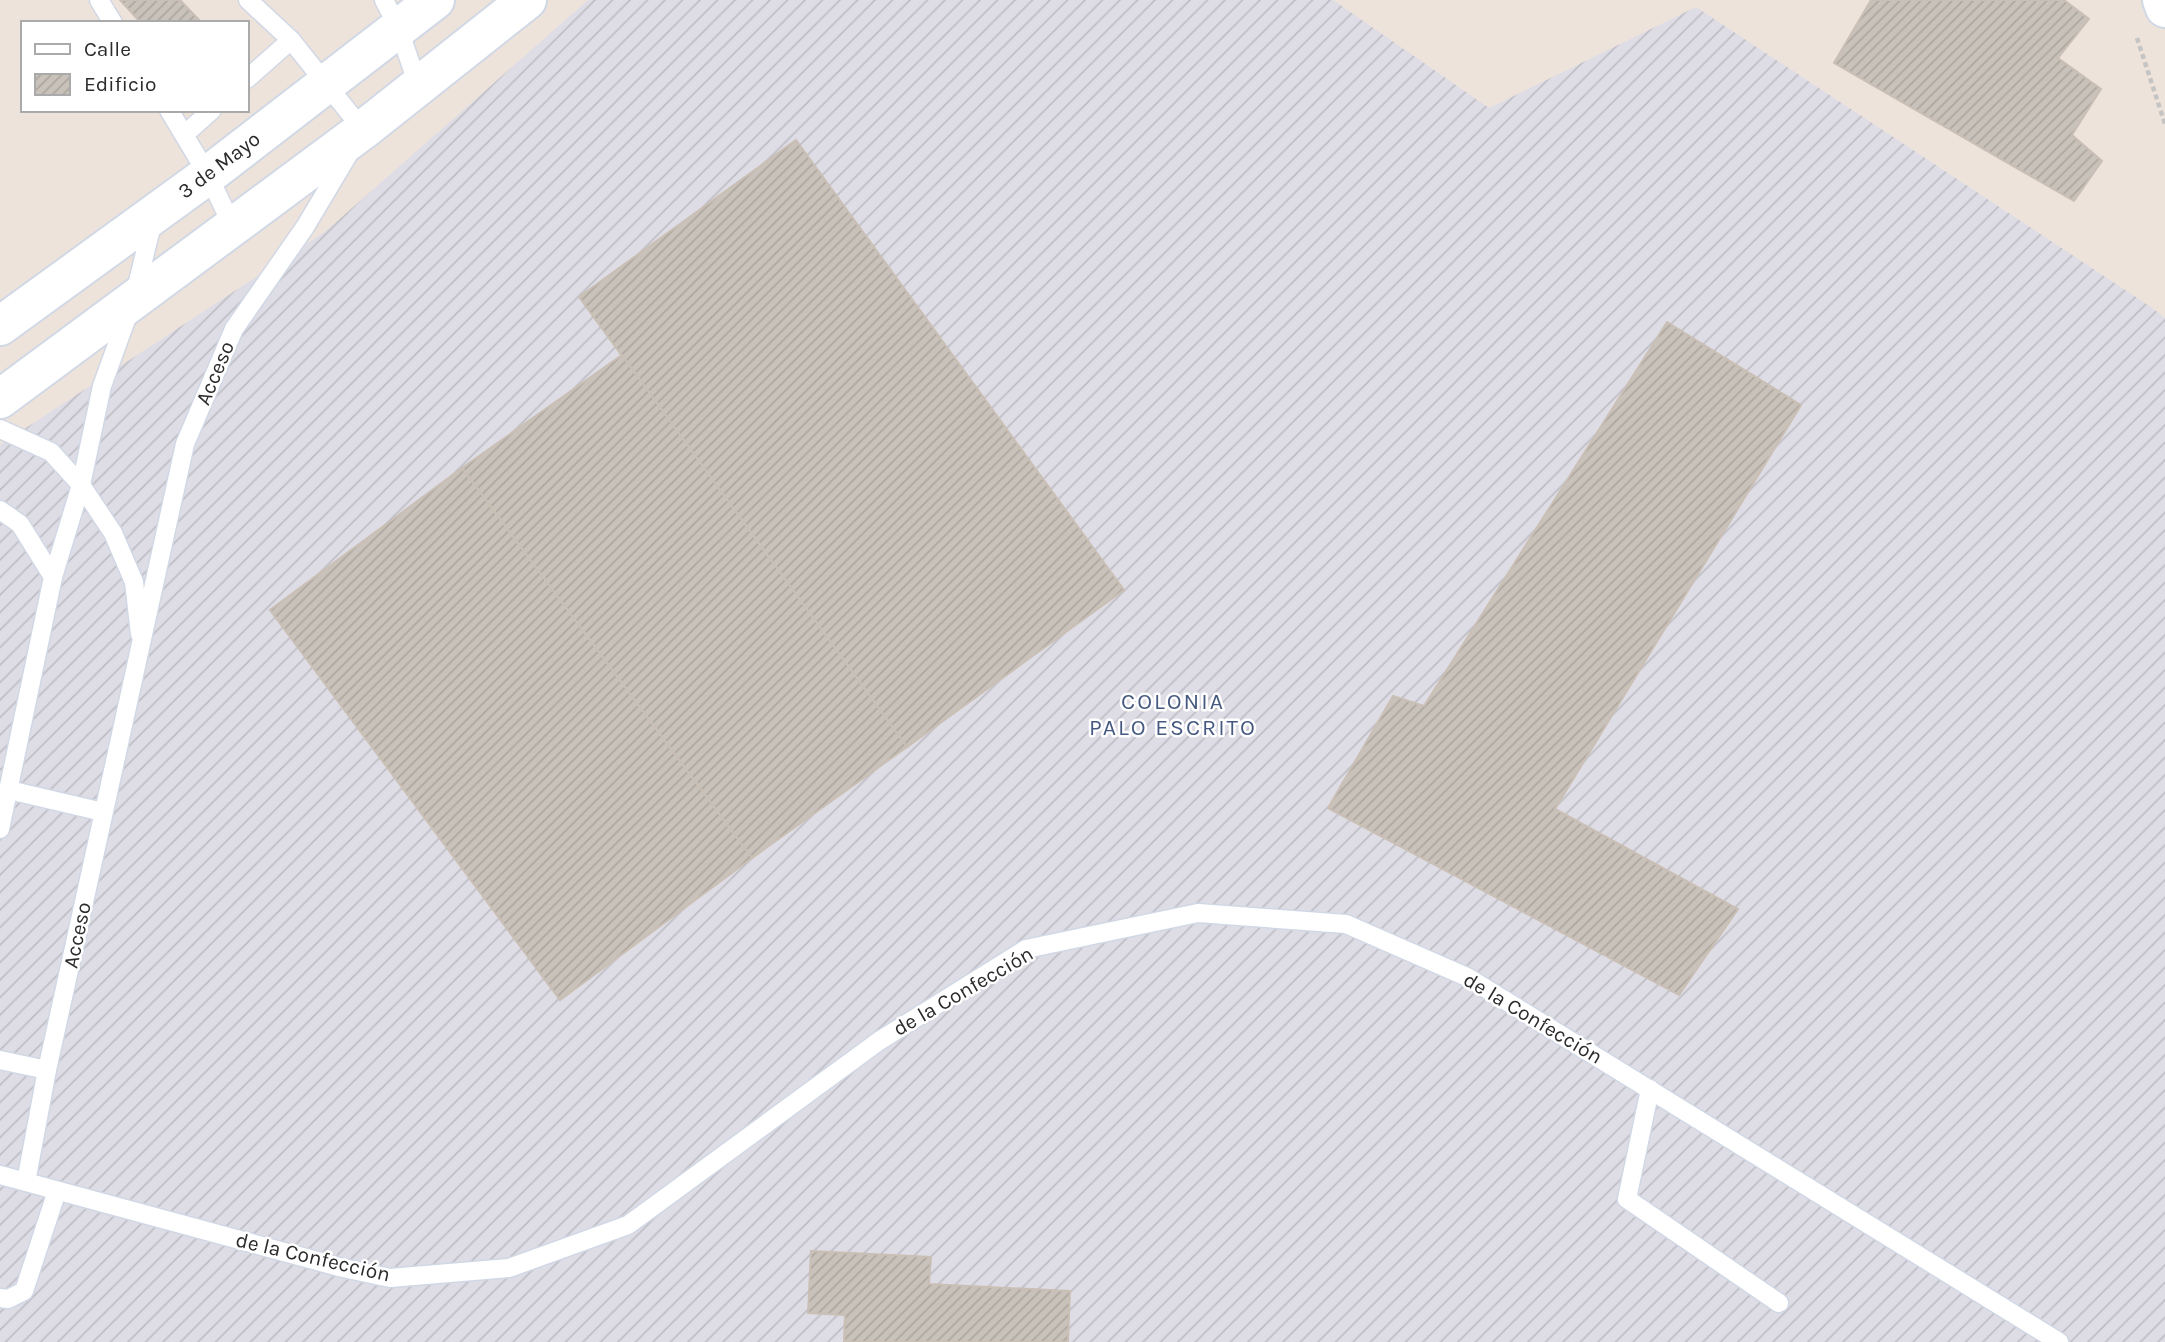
<svg xmlns="http://www.w3.org/2000/svg" width="2165" height="1342" font-family="Karla,sans-serif">
  <style>
    .industrial { fill: url(#industrial-furrows) }
    .building { fill: url(#building-hatch); stroke: #cabfb5; stroke-width: 2 }
    .lines { fill: none; stroke-linecap: round; stroke-linejoin: round }
    .service-casing { stroke: #d1d8e5; stroke-width: 21 }
    .tertiary-casing { stroke: #d1d8e5; stroke-width: 42 }
    .secondary-casing { stroke: #d1d8e5; stroke-width: 42 }
    .path { stroke: #c4c4c4; stroke-width: 4.5; stroke-dasharray: 5 3.5; stroke-linecap: butt }
    .service { stroke: #fff; stroke-width: 18 }
    .tertiary { stroke: #fff; stroke-width: 38 }
    .secondary { stroke: #fff; stroke-width: 38 }
    .labels { text-anchor: middle; stroke-width: 5; stroke-linejoin: round; paint-order: stroke }
    .street-label { font-size: 21px; fill: #2b2b2b; stroke: #fff }
    .neighbourhood-label { font-size: 23px; letter-spacing: 2px; fill: #465a81; stroke: #fff }
  </style>
  <defs>
    <pattern id="industrial-furrows" width="10" height="10" patternUnits="userSpaceOnUse" patternTransform="scale(1.75)"><rect width="10" height="10" fill="#dedde6"/><path d="M-1 1l2-2M0 10L10 0M9 11l2-2" fill="none" stroke="#bfbec5"/></pattern>
    <pattern id="building-hatch" width="6" height="6" patternUnits="userSpaceOnUse" patternTransform="scale(1.75)"><rect width="6" height="6" fill="#c9c2ba"/><path d="M-1 1l2-2M0 6l6-6M5 7l2-2" fill="none" stroke="#ada7a0"/></pattern>
  </defs>
  <rect width="100%" height="100%" fill="#eee3db"/>
  <!-- industrial -->
  <path class="industrial" d="M588 0H1333L1489 108 1696 7 2151 307 2165 318V1342H0V445L326 231Z"/>
  <!-- building -->
  <g class="building">
    <path d="M120 0H180L202 23H141Z"/>
    <path d="M1871 0H2064L2089 19 2058 58 2101 89 2072 135 2102 161 2074 201 1834 63Z"/>
    <path d="M796 140 1124 590 907 747 579 297Z"/>
    <path d="M1667 322 1801 405 1555 809 1738 909 1679 995 1328 808 1393 696 1424 706Z"/>
    <path d="M622 355 907 747 752 858 462 468Z"/>
    <path d="M462 468 752 858 560 1000 270 610Z"/>
    <path d="M811 1251 931 1257 929 1284 1070 1291 1068 1342H844L845 1315 808 1313Z"/>
  </g>
  <g class="lines">
    <!-- service casing -->
    <g class="service-casing">
      <g id="service">
        <path d="M99 0 113 23"/>
        <path d="M384 0 398 27 418 85"/>
        <path d="M247 79 291 40"/>
        <path d="M169 110 208 175 232 225"/>
        <path d="M184 135 212 110"/>
        <path d="M0 429 51 452 81 485 113 533 134 582 140 634"/>
        <path d="M0 510 20 524 53 577"/>
        <path d="M9 790 103 812"/>
        <path d="M0 829 53 577 81 485 102 386 134 298 153 220"/>
        <path d="M0 1060 47 1070"/>
        <path d="M1650 1089 1627 1199 1779 1303"/>
        <path d="M0 1175 343 1268 390 1278 509 1268 628 1225 879 1041 1026 949 1198 913 1346 924 1467 977 2059 1342"/>
        <path d="M26 1182 47 1070 185 444 234 329 305 227 363 130 291 40 248 0"/>
        <path d="M0 1298 8 1299 24 1291 57 1191"/>
      </g>
    </g>
    <!-- tertiary casing -->
    <g class="tertiary-casing">
      <path id="tertiary" d="M2162 0 2165 8"/>
    </g>
    <!-- secondary casing -->
    <g class="secondary-casing">
      <g id="secondary">
        <path d="M0 326 208 175 435 0"/>
        <path d="M0 399 363 130 527 0"/>
      </g>
    </g>
    <!-- path -->
    <path class="path" d="M2137 38 2165 124"/>
    <!-- service -->
    <use href="#service" class="service"/>
    <!-- tertiary -->
    <use href="#tertiary" class="tertiary"/>
    <!-- secondary -->
    <use href="#secondary" class="secondary"/>
  </g>
  <g class="labels">
    <!-- street labels -->
    <g class="street-label">
      <text transform="translate(219 165) rotate(-37)" y="7">3 de Mayo</text>
      <text transform="translate(215 373) rotate(-67)" y="7">Acceso</text>
      <text transform="translate(77 935) rotate(-78)" y="7">Acceso</text>
      <text transform="translate(963 991) rotate(-30)" y="7">de la Confección</text>
      <text transform="translate(1533 1018) rotate(31)" y="7">de la Confección</text>
      <text transform="translate(313 1257) rotate(13)" y="7">de la Confección</text>
    </g>
    <!-- neighbourhood labels -->
    <g class="neighbourhood-label">
      <text x="1173" y="709">COLONIA<tspan x="1173" dy="26">PALO ESCRITO</tspan></text>
    </g>
  </g>
  <!-- legend -->
  <rect x="21" y="21" width="228" height="91" fill="#ffffff" stroke="#aaaaaa" stroke-width="2"/>
  <rect x="35" y="44" width="35" height="10" fill="#ffffff" stroke="#aaaaaa" stroke-width="2"/>
  <text x="84" y="56" font-size="21" fill="#2b2b2b">Calle</text>
  <rect x="35" y="74" width="35" height="21" fill="url(#building-hatch)" stroke="#aaaaaa" stroke-width="2"/>
  <text x="84" y="91" font-size="21" fill="#2b2b2b">Edificio</text>
</svg>
